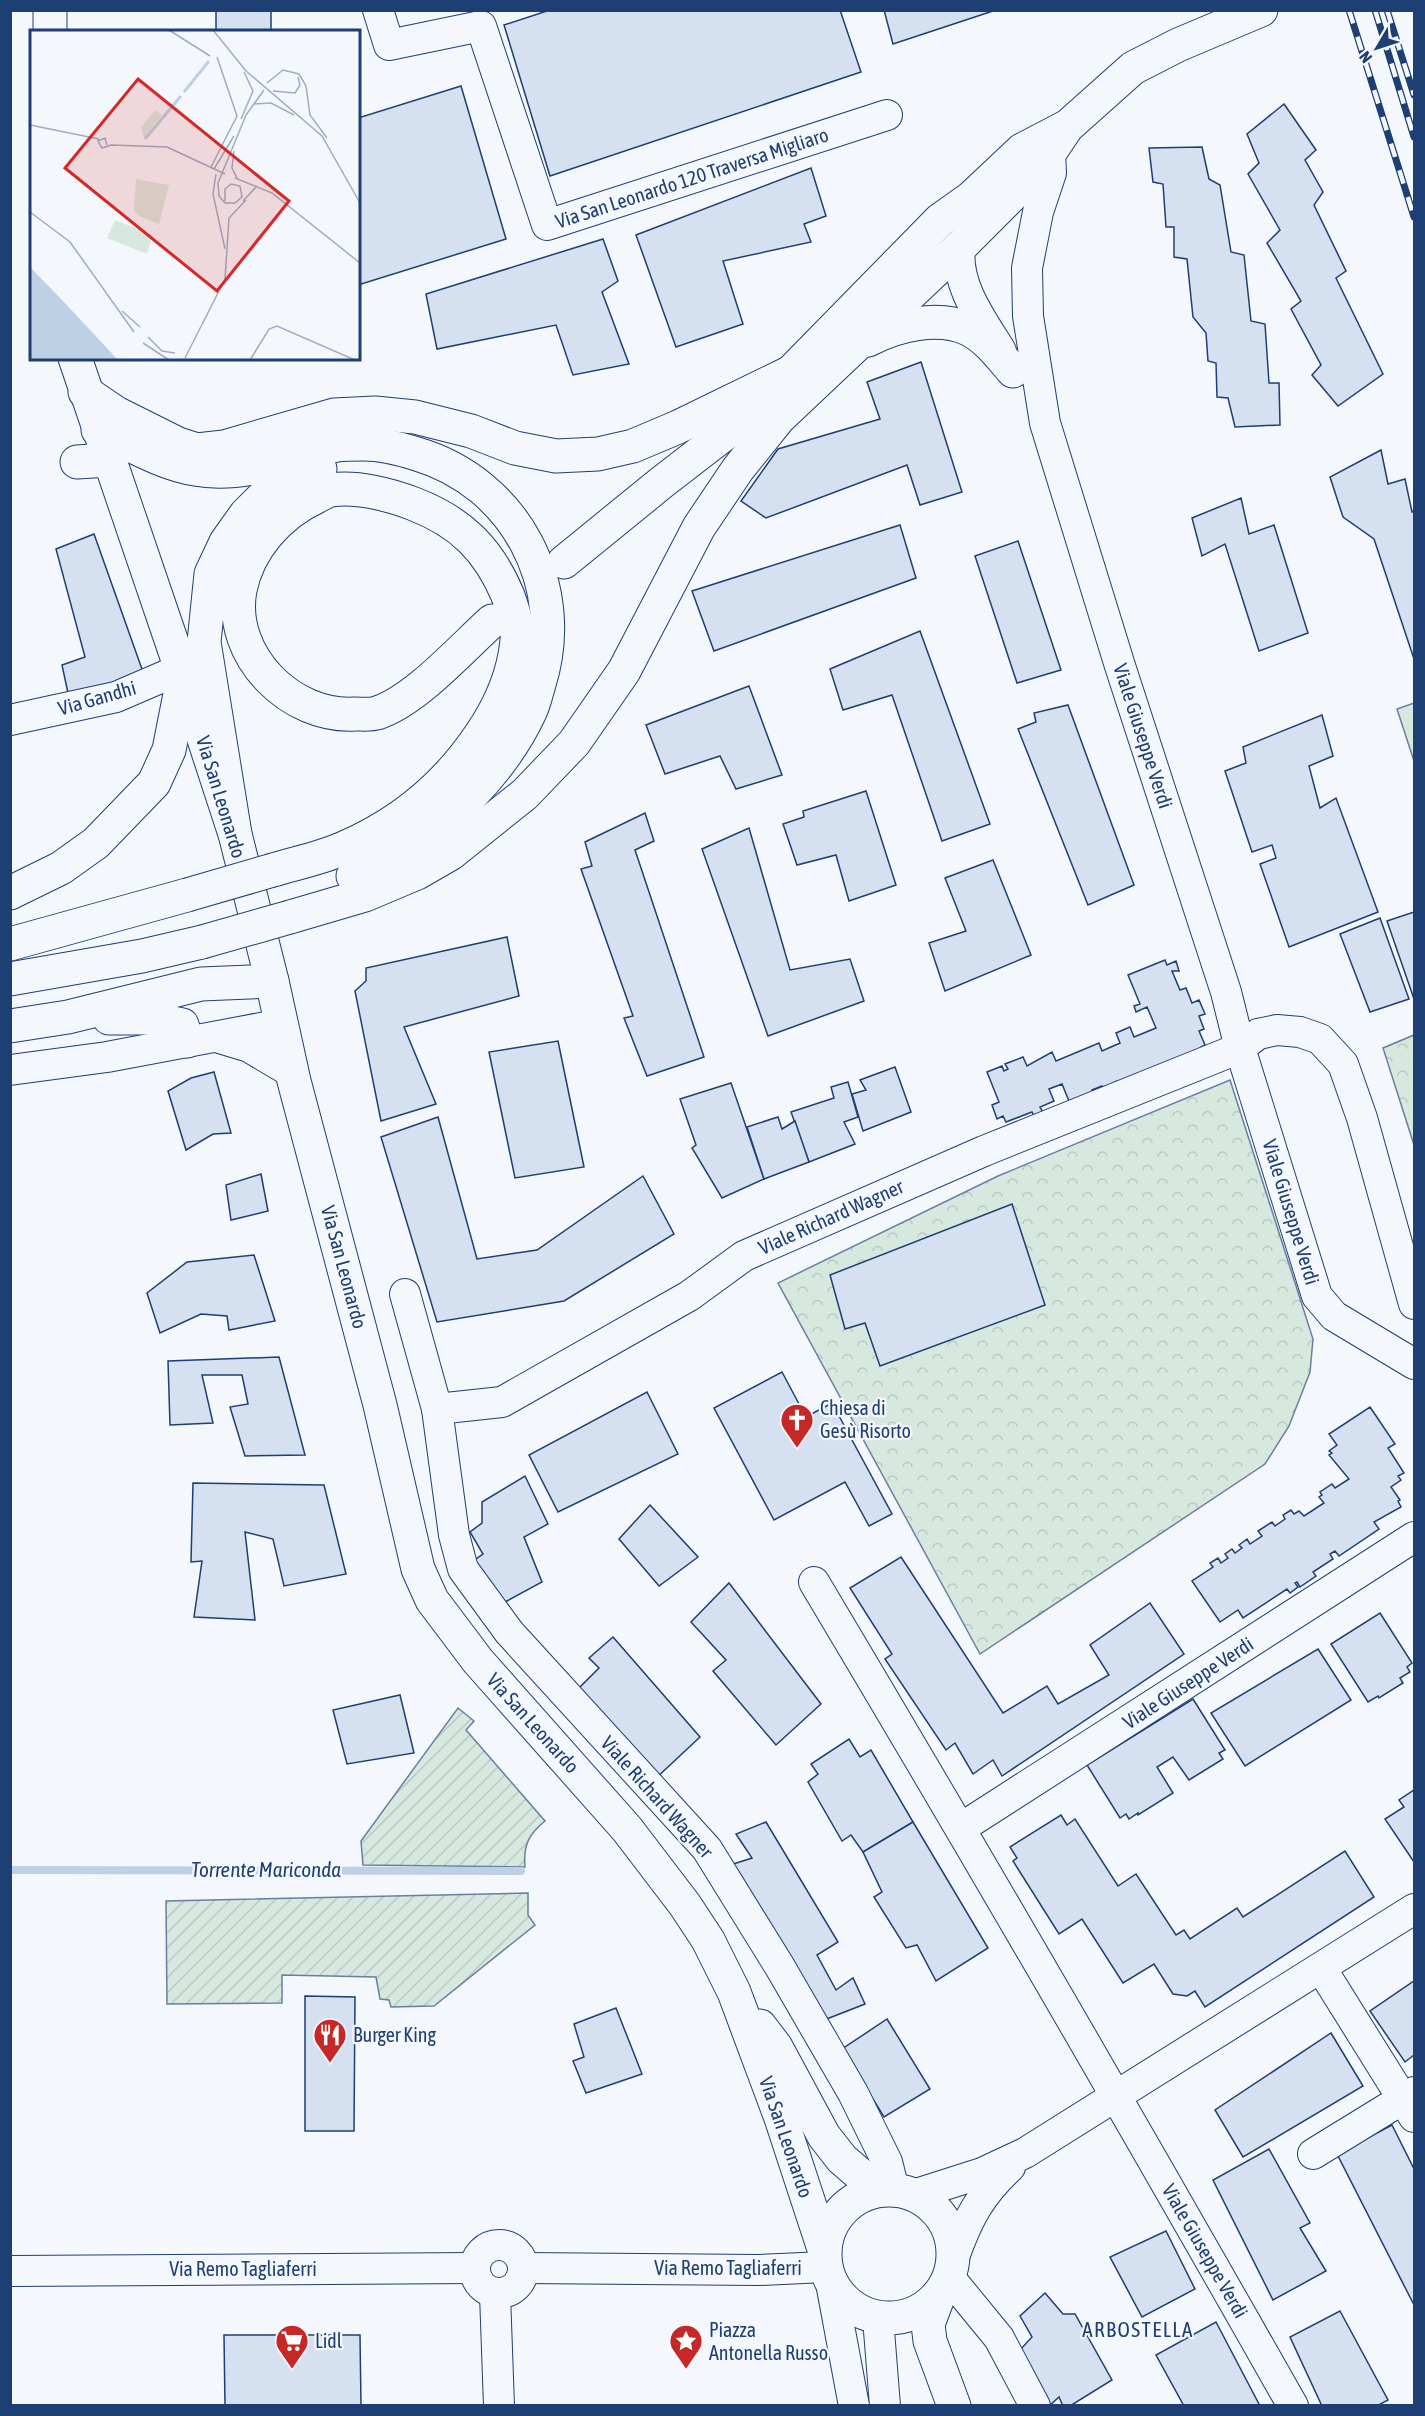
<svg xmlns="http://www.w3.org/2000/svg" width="1425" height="2416" font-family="'Asap Condensed',sans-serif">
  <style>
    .grass { fill: #d7e8df; stroke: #687fa3; stroke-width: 1.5 }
    .park { fill: url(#park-crowns); stroke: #687fa3; stroke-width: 1.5 }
    .garden { fill: url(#garden-furrows); stroke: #687fa3; stroke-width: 1.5 }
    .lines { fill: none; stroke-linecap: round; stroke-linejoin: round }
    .stream { stroke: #bed0e5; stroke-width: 8 }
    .building { fill: #d5e0f0; stroke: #1d3f73; stroke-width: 1.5 }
    .minor-casing { stroke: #1d3f73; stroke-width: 32 }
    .major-casing { stroke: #1d3f73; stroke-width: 35 }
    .highway-casing { stroke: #1d3f73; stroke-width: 35 }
    .minor { stroke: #f4f7fb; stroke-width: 30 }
    .major { stroke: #f4f7fb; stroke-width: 33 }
    .highway { stroke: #f4f7fb; stroke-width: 33 }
    .rail-casing { stroke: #1d3f73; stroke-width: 7 }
    .rail { stroke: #f4f7fb; stroke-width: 4.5; stroke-dasharray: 14; stroke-linecap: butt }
    .highway-bridge-casing { stroke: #1d3f73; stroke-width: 35; stroke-linecap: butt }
    .highway-bridge { stroke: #f4f7fb; stroke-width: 33 }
    .labels { text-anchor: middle; stroke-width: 4.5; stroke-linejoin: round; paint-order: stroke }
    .street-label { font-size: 20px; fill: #1d3f73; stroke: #f4f7fb }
    .poi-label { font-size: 20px; fill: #1d3f73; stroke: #f4f7fb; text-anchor: start }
    .water-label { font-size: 21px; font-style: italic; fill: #1d3f73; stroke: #f4f7fb }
    .neighbourhood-label { font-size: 21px; letter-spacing: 1.5px; fill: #1d3f73; stroke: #f4f7fb }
    .inset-river { fill: none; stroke: #bed0e5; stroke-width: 3 }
    .inset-road { fill: none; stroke: #9eadc5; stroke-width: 1.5 }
    .view { fill: #d62828; fill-opacity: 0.15; stroke: #d62828; stroke-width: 3 }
    .inset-edge { fill: none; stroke: #1d3f73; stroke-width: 3 }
  </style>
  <defs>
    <pattern id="park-crowns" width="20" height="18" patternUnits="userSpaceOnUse" patternTransform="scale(1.5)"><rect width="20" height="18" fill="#d7e8df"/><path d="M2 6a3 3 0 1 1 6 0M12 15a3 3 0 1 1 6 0" fill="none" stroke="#b8c8c3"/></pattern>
    <pattern id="garden-furrows" width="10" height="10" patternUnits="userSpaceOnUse" patternTransform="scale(1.5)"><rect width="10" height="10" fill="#d7e8df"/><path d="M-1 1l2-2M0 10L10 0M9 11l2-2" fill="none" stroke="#b8c8c3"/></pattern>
  </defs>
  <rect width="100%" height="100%" fill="#f4f7fb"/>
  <!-- grass -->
  <path class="grass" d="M1414 703V761L1397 709Z"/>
  <!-- park -->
  <g class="park">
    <path d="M1414 1035V1145L1383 1048Z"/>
    <path d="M1230 1080 1313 1339 1310 1372 1289 1426 1265 1464 980 1654 778 1283 998 1176Z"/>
  </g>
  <!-- garden -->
  <g class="garden">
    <path d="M458 1708 474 1721 466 1730 545 1821C529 1834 523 1845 525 1867L363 1865 361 1841Z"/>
    <path d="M528 1893V1915L535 1925 434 2006 391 2007 389 2000 380 1999 376 1977 282 1975V2003L167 2004 166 1901Z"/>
  </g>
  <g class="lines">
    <!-- stream -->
    <path class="stream" d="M10 1870 521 1871"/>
  </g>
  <!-- building -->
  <g class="building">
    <rect x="216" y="10" width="55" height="22"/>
    <path d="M550 10H840L861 72 550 176 504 25Z"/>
    <path d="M884 10H996L893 44Z"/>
    <path d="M461 86 506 239 358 285V118Z"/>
    <path d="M1284 104 1316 150 1305 160 1323 192 1314 205 1346 271 1336 278 1383 374 1338 406 1312 375 1321 365 1291 309 1301 301 1267 243 1280 230 1248 174 1259 163 1247 134Z"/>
    <path d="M1202 147 1209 179 1220 185 1231 252 1244 255 1251 321 1265 324 1269 383H1279L1280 425 1235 427 1228 398 1217 397 1216 363 1208 361 1206 333 1193 317 1187 259 1174 257V227H1166L1163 184 1153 182 1149 148Z"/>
    <path d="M811 168 826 216 804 224 811 242 723 261 743 324 676 347 636 235Z"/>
    <path d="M603 239 618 281 602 292 629 364 573 375 556 325 437 349 426 294Z"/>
    <path d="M921 362 962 492 920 505 907 465 766 518 741 501 778 449 880 419 867 382Z"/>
    <path d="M1381 450 1388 484 1405 479 1412 512 1414 511V659L1374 539 1343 517 1330 477Z"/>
    <path d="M1241 498 1249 534 1274 525 1308 633 1259 651 1225 544 1202 556 1192 518Z"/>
    <path d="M900 525 916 578 714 651 692 591Z"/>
    <path d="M94 534 143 672 69 698 62 665 85 657 56 549Z"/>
    <path d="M1018 541 1061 670 1017 683 975 556Z"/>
    <path d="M920 631 990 824 942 841 892 695 843 710 830 669Z"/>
    <path d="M749 686 782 775 736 789 720 756 665 774 646 725Z"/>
    <path d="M1068 705 1134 885 1088 905 1018 729 1036 722 1034 713Z"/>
    <path d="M1322 715 1333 756 1309 766 1320 808 1336 798 1378 912 1289 947 1260 864 1276 858 1272 845 1252 852 1225 771 1246 763 1243 747Z"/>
    <path d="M866 791 896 885 849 901 836 855 797 865 783 824 804 817 803 811Z"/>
    <path d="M645 813 654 841 635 850 704 1057 647 1076 624 1018 633 1016 581 869 592 866 585 842Z"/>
    <path d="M749 828 790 970 850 959 864 1001 768 1036 702 849Z"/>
    <path d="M993 860 1031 955 945 991 929 943 966 931 945 878Z"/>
    <path d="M1414 912V999L1387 921Z"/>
    <path d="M1380 918 1409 999 1370 1012 1340 934Z"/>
    <path d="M507 937 519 996 404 1027 436 1104 381 1121 355 991 366 981V968Z"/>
    <path d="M1165 960 1167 965 1176 961 1179 971H1172L1180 990 1186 988 1192 1003 1199 1000 1205 1014 1199 1016 1204 1029 1199 1031 1205 1045 1201 1047 1204 1055 1122 1095 1117 1081 1111 1084 1115 1093 1106 1096 1102 1086 1092 1090 1096 1100 1069 1101 1062 1084 1049 1089 1054 1101 1040 1107 1044 1114 1035 1118 1032 1112 1006 1122 1003 1116 997 1119 992 1105 999 1102 987 1072 1002 1066 1004 1071 1008 1069 1005 1064 1023 1057 1027 1066 1052 1052 1056 1061 1099 1043 1102 1051 1120 1043 1116 1033 1130 1027 1134 1037 1156 1028 1147 1007 1136 1012 1134 1006 1140 1004 1128 975Z"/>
    <path d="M558 1041 584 1167 515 1178 489 1052Z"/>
    <path d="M895 1067 911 1112 863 1131 852 1094 866 1090 860 1080Z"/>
    <path d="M214 1072 231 1133 213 1134 186 1150 168 1091 191 1078Z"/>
    <path d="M848 1082 858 1117 844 1122 855 1144 809 1162 791 1112 834 1098 831 1087Z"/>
    <path d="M731 1083 764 1179 722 1198 692 1148 696 1145 680 1099Z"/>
    <path d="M438 1117 477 1259 537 1250 643 1176 674 1234 564 1301 437 1322 381 1137Z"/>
    <path d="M778 1117 782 1129 795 1121 809 1162 764 1179 747 1127Z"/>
    <path d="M261 1174 268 1211 231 1220 226 1185Z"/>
    <path d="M1012 1204 1045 1305 880 1366 865 1323 845 1329 830 1275Z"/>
    <path d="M254 1255 275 1321 229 1330 227 1316 201 1314 160 1333 147 1293 187 1262Z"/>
    <path d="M279 1357 305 1455 245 1456 230 1407 248 1404 242 1375H202L213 1423 170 1425 168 1361Z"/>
    <path d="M782 1372 806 1417 832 1403 892 1514 869 1526 845 1482 774 1520 714 1408Z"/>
    <path d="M647 1392 678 1454 558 1512 529 1455Z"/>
    <path d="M1370 1407 1395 1444 1388 1448 1404 1473 1398 1476 1401 1480 1391 1487 1400 1500 1398 1501 1401 1507 1374 1522 1379 1529 1339 1556 1335 1551 1330 1554 1333 1559 1313 1572 1316 1576 1300 1587 1297 1582 1295 1583 1298 1587 1290 1593 1287 1589 1243 1618 1238 1610 1220 1622 1192 1581 1213 1567 1210 1563 1218 1558 1221 1563 1228 1558 1225 1554 1232 1549 1235 1553 1242 1548 1239 1545 1247 1539 1250 1544 1262 1536 1258 1531 1272 1522 1275 1526 1285 1519 1283 1515 1291 1510 1294 1514 1299 1511 1304 1516 1324 1503 1319 1497 1322 1495 1320 1492 1332 1484 1335 1488 1349 1479 1329 1455 1332 1453 1329 1451 1337 1445 1329 1434Z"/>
    <path d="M525 1476 548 1524 524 1537 542 1582 494 1608 473 1561 483 1554 470 1532 482 1523V1502Z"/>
    <path d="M193 1483 324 1485 346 1574 284 1586 273 1539 245 1532 255 1620 194 1617 202 1561 191 1562Z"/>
    <path d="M650 1505 698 1557 659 1586 619 1539Z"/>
    <path d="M901 1557 1003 1713 1047 1686 1058 1704 1109 1675 1090 1645 1150 1603 1184 1654 1002 1776 993 1760 973 1774 955 1743 946 1750 885 1659 892 1654 850 1588Z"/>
    <path d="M729 1583 821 1704 776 1745 713 1671 726 1660 691 1622Z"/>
    <path d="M1380 1613 1412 1663 1407 1667 1410 1672 1400 1678 1403 1683 1379 1698 1378 1696 1368 1702 1331 1644Z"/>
    <path d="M613 1637 700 1737 654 1780 575 1692 599 1668 589 1658Z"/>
    <path d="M1318 1649 1351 1700 1245 1766 1211 1713Z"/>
    <path d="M400 1695 414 1753 347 1764 333 1710Z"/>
    <path d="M1193 1699 1225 1750 1219 1753 1223 1759 1189 1780 1173 1757 1157 1767 1173 1793 1138 1815V1813L1129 1819 1126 1814 1120 1818 1087 1765Z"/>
    <path d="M849 1739 860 1757 871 1750 913 1822 863 1852 851 1835 842 1841 808 1782 818 1774 811 1764Z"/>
    <path d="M1414 1790V1862L1385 1819 1404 1807 1399 1800Z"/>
    <path d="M1061 1815 1067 1825 1075 1819 1118 1886 1136 1874 1176 1935 1184 1930 1190 1939 1237 1908 1243 1917 1345 1851 1374 1897 1205 2007 1195 1991 1187 1996 1173 1994 1154 1964 1123 1983 1082 1919 1059 1934 1013 1861 1017 1858 1010 1847Z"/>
    <path d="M766 1822 838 1942 817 1955 836 1990 853 1978 865 2004 819 2022 727 1866 752 1858 736 1834Z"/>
    <path d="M913 1822 988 1948 936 1981 917 1945 906 1948 874 1897 882 1892 863 1852Z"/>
    <path d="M1414 1981V2055L1405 2062 1370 2011Z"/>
    <path d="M305 1996 355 1997 354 2131H305Z"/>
    <path d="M616 2008 642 2074 586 2093 573 2061 584 2057 574 2024Z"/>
    <path d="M887 2019 930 2089 884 2117 842 2049Z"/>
    <path d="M1331 2033 1363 2086 1243 2157 1215 2110Z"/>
    <path d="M1392 2125 1414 2169V2305L1337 2154Z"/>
    <path d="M1269 2149 1310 2223 1300 2228 1326 2271 1273 2300 1213 2180Z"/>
    <path d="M1166 2231 1195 2289 1142 2317 1110 2257Z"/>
    <path d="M1045 2293 1063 2314H1075L1112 2380 1070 2406H1063L1059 2397 1049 2406 1019 2351 1032 2337 1020 2316Z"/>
    <path d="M1340 2311 1388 2400 1377 2406H1322L1290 2337Z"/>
    <path d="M1216 2322 1260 2406H1184L1156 2355Z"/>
    <path d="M224 2335H360L361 2406H225Z"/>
  </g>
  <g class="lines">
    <!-- minor casing -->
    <g class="minor-casing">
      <g id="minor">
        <path d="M378 10 389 45 481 26 547 225 887 115"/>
        <path d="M1050 153 1051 173 1038 212 1027 268 1028 316 1045 423 1120 666 1226 992 1240 1048 1317 1296 1334 1316 1414 1364"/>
        <path d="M960 247C955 285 982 320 1001 351"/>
        <path d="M10 720 116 697 181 669"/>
        <path d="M216 1037 249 1047 293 1073"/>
        <path d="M10 1070 107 1057 282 1024"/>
        <path d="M405 1294 437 1409 454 1535 463 1569 509 1632 707 1849 780 1967 853 2093 887 2162 894 2190"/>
        <path d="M437 1409 502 1402 689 1296 744 1256 984 1151 1240 1048 1258 1034 1277 1030 1300 1032 1320 1039 1343 1064 1362 1118 1414 1304"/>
        <path d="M814 1582C977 1855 1136 2129 1293 2406"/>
        <path d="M961 1828 1414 1537"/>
        <path d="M1321 1968 1414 2117"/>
        <path d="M1313 2154 1414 2092"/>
        <path d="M913 2195 982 2173 1025 2153 1414 1909"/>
        <circle cx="499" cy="2269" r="24"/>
        <path d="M954 2257C968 2218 980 2195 1010 2167"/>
        <path d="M523 2268 759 2270 825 2267"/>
        <path d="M10 2271 475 2268"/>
        <path d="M949 2277 999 2338 1035 2406"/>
        <path d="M831 2283 854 2406"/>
        <path d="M495 2294 499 2406"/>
        <path d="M878 2318 885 2406"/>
      </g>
    </g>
    <!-- major casing -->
    <g class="major-casing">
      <g id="major">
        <path d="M50 32V10"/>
        <path d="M960 247 1040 167 1065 130"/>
        <path d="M75 358 181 669 235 834 272 981 294 1081 380 1405 418 1569 432 1600 478 1661 627 1829 685 1905 708 1940 734 1992 781 2118 824 2249"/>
        <path d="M85 392 116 413 178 444 197 450 224 447 334 415 375 413 415 417 471 431 515 448 556 456 598 454 633 446 678 427 791 372 940 220 971 198 1022 150 1068 126 1133 68 1178 45 1261 10"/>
        <path d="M77 462 109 460"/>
        <path d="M760 2026 776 2047 824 2136 842 2159 878 2190"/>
        <circle cx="889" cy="2254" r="64"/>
        <path d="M939 2295 928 2324 930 2341 954 2406"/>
      </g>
    </g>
    <!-- highway casing -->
    <g class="highway-casing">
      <g id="highway">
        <path d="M868 340C896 325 938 315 968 329 987 338 1000 356 1013 371"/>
        <path d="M98 430C129 443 162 464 195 469 232 476 271 465 306 454 316 451 327 447 337 445 345 444 355 444 364 444 381 444 401 449 417 454 515 483 570 586 539 684 536 694 534 705 529 714 502 771 448 825 394 857 382 865 366 870 353 876"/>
        <path d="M564 562 661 483 754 411 791 372"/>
        <path d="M235 834 204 642 211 574 226 542 246 514 269 491 292 478 320 469"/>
        <path d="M273 870C296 863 322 858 344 848 400 824 447 785 481 734 500 706 514 674 517 640 518 625 513 610 508 596 489 550 461 522 414 504 391 495 357 486 331 490 326 491 320 495 316 497 279 514 248 549 240 590 228 656 291 718 355 714 362 714 370 715 377 713 415 701 461 649 492 621"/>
        <path d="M10 893 61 868 96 843 154 783 169 750 183 679"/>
        <path d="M290 917 365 895 417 873 450 854 525 794 574 743 624 671 699 527 738 469 779 418 960 247"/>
        <path d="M10 944 187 895"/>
        <path d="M10 979 142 956 202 942"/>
        <path d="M109 1018H148L182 1025 187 1041"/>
        <path d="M10 1026 68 1017 201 984 272 981"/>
      </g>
    </g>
    <!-- minor -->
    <use href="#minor" class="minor"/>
    <!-- major -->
    <use href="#major" class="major"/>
    <!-- highway -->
    <use href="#highway" class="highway"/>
    <!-- rail casing -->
    <g class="rail-casing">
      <g id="rail">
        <path d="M1349 10 1414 217"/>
        <path d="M1375 10 1414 137"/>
        <path d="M1387 10 1414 95"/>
      </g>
    </g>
    <!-- rail -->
    <use href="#rail" class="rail"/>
    <!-- highway-bridge casing -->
    <g class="highway-bridge-casing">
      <g id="highway-bridge">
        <path d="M187 895 273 870"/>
        <path d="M202 942 290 917"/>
      </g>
    </g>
    <!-- highway-bridge -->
    <use href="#highway-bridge" class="highway-bridge"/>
  </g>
  <!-- icons -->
  <defs>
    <g id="church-pin" transform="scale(1.725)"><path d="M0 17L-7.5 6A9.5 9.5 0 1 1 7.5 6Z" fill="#c62828" stroke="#f4f7fb"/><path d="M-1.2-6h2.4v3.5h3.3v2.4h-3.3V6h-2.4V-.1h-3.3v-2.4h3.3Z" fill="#fff"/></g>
    <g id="restaurant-pin" transform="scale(1.725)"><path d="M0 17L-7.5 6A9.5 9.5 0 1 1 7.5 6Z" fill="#c62828" stroke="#f4f7fb"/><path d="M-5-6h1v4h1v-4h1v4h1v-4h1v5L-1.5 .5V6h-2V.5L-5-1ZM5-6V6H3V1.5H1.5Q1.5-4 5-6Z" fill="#fff"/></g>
    <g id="supermarket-pin" transform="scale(1.725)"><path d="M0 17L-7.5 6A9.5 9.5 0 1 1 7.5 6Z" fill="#c62828" stroke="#f4f7fb"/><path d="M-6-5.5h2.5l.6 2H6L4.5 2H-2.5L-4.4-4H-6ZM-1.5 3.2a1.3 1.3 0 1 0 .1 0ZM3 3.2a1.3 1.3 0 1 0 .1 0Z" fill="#fff"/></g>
    <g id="sight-pin" transform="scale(1.725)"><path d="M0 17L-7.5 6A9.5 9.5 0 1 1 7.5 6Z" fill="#c62828" stroke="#f4f7fb"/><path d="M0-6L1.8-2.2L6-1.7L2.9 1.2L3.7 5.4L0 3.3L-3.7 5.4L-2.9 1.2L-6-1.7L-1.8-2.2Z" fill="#fff"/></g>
  </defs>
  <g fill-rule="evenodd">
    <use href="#church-pin" x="797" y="1420"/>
    <use href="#restaurant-pin" x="330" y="2035"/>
    <use href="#supermarket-pin" x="292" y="2341"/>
    <use href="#sight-pin" x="686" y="2341"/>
  </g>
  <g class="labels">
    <!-- street labels -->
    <g class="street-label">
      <text transform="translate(692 178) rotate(-18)" y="7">Via San Leonardo 120 Traversa Migliaro</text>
      <text transform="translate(97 698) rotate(-16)" y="7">Via Gandhi</text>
      <text transform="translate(1143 736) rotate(72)" y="7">Viale Giuseppe Verdi</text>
      <text transform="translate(221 797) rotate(73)" y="7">Via San Leonardo</text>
      <text transform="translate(1291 1212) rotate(73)" y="7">Viale Giuseppe Verdi</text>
      <text transform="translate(831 1217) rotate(-24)" y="7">Viale Richard Wagner</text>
      <text transform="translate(344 1267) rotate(75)" y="7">Via San Leonardo</text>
      <text transform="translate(1188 1683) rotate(-33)" y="7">Viale Giuseppe Verdi</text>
      <text transform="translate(533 1723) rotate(48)" y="7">Via San Leonardo</text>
      <text transform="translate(657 1797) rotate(48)" y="7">Viale Richard Wagner</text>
      <text transform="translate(786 2137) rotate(71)" y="7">Via San Leonardo</text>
      <text transform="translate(1205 2251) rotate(60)" y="7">Viale Giuseppe Verdi</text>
      <text x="728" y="2275">Via Remo Tagliaferri</text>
      <text x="243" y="2276">Via Remo Tagliaferri</text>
    </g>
    <!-- poi labels -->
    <g class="poi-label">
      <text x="820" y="1415">Chiesa di<tspan x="820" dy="23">Gesù Risorto</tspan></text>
      <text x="353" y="2042">Burger King</text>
      <text x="709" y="2337">Piazza<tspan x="709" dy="23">Antonella Russo</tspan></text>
      <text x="315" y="2348">Lidl</text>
    </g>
    <!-- water labels -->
    <g class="water-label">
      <text x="266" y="1877">Torrente Mariconda</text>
    </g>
    <!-- neighbourhood labels -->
    <g class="neighbourhood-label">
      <text x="1138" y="2337">ARBOSTELLA</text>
    </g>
  </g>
  <!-- overview -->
  <g transform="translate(30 30)">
    <rect width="330" height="330" fill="#f4f7fb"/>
    <path d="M106 149 139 155 129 194 109 186 104 180ZM85 190 123 205 117 224 77 208Z" fill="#d7e8df"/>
    <path d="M125 80 132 85 114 108 111 97Z" fill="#d7e8df"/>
    <path d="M0 237 33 271 88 330H0Z" fill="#bed0e5"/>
    <path class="inset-river" d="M154 62 179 31M115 109 151 66"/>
    <path class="inset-road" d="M139 0 180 26M183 0 216 41 292 106 330 173M237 53 253 40 269 44 276 56 280 85 297 108M243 61 265 63 270 55 268 47M224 74 241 73 264 85M211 89 223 61 214 42M0 95 69 109M77 115 75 108 68 111 72 118 81 115 137 117 195 144M204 121 202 138 207 148M181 137 207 86 187 27M184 139 204 106M186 144 183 164 195 219M205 148 242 163 330 233M195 171V159L201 154 210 156 212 167 205 173H195L189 166 188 153 216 85 234 60M213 171 227 156M0 182 40 212 104 302M92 281 110 297M118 307 132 321 145 323M113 313 139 330M155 328 195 249 199 188 216 170M220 330 239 299 247 296 325 330"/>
    <path class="view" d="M108 49 259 171 187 261 35 138Z"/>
    <rect width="330" height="330" class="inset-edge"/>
  </g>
  <!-- border -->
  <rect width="1425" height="2416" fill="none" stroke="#1d3f73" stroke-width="24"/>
  <!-- north arrow -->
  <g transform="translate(1377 48) rotate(231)" stroke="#f4f7fb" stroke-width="4.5" paint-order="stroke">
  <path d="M0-4.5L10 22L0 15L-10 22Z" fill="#1d3f73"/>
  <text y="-9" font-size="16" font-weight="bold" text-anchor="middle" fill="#1d3f73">N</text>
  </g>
</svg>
